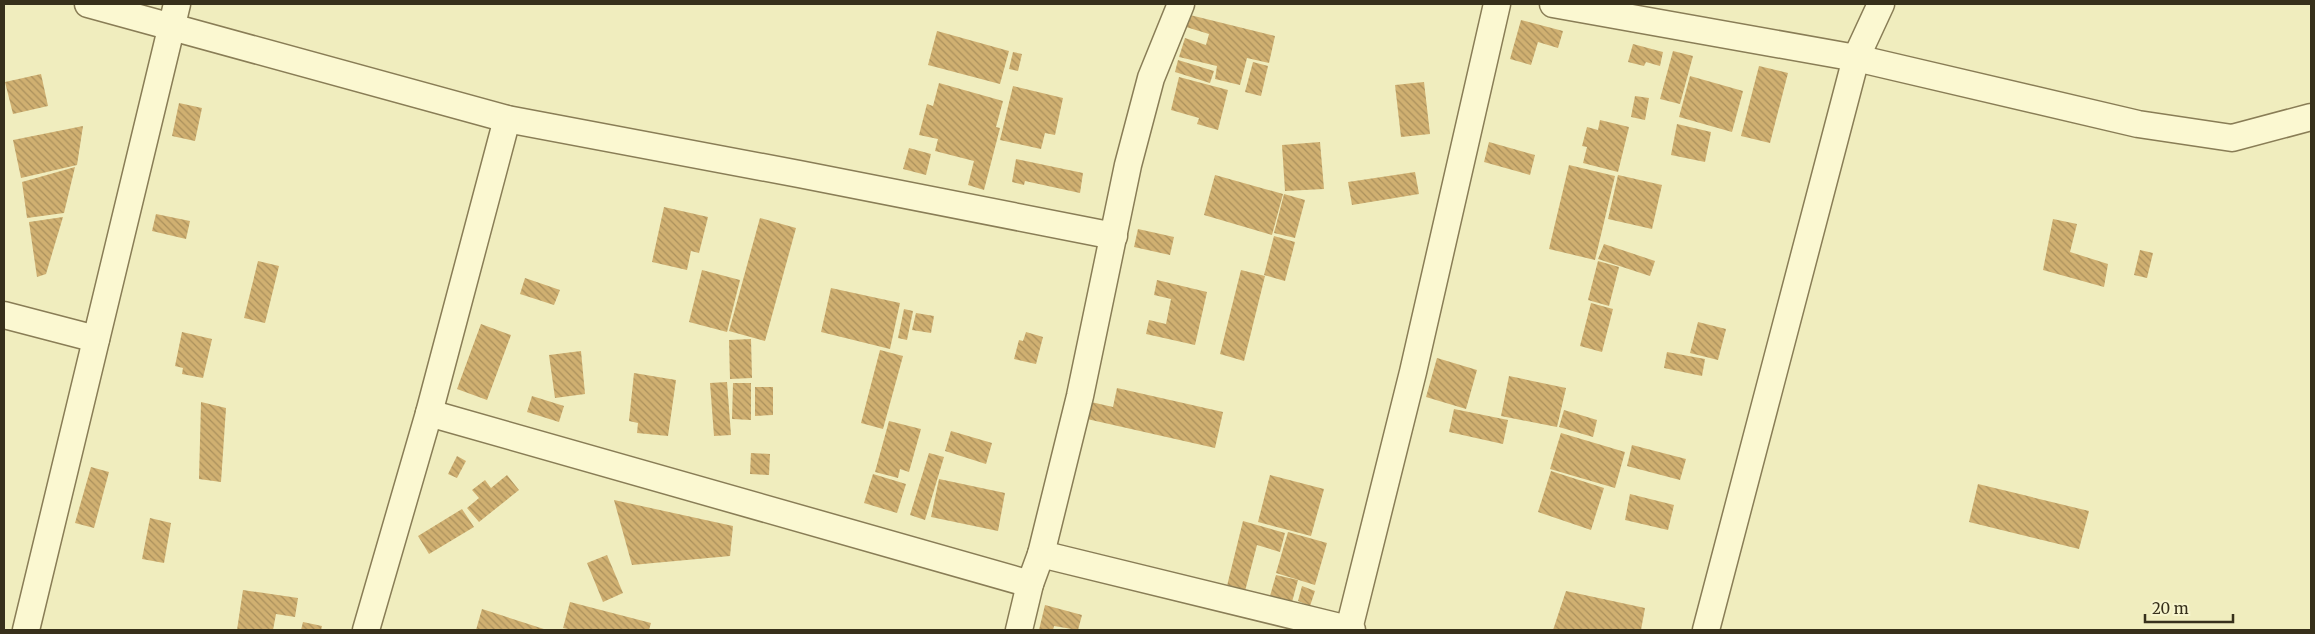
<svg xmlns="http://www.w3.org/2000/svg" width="2315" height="634" font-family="Merriweather,serif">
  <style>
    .building { fill: url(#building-back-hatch) }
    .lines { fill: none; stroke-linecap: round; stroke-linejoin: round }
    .minor-casing { stroke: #897d56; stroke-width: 29 }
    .minor { stroke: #fbf8d1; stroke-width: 26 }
  </style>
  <defs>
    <pattern id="building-back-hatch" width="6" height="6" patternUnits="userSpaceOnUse" patternTransform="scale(1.25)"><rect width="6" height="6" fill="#d0b071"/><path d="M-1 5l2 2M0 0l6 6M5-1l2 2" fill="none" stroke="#aa905c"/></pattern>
  </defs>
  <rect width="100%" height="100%" fill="#f0edbe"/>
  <!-- building -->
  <g class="building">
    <path d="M1190 15 1275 36 1269 63 1247 58 1240 85 1215 79 1217 66 1179 57 1185 38 1206 45 1209 34 1186 27Z"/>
    <path d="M1521 20 1563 31 1558 48 1538 42 1531 65 1510 59Z"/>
    <path d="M937 31 1009 51 1000 84 928 65Z"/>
    <path d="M1633 44 1663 52 1660 66 1646 62 1644 66 1628 62Z"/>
    <path d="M1673 51 1693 56 1680 104 1660 99Z"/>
    <path d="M1013 52 1022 54 1018 71 1009 69Z"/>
    <path d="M1178 60 1214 71 1210 83 1175 72Z"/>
    <path d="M1253 62 1268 66 1261 96 1245 92Z"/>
    <path d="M1759 66 1788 73 1770 143 1741 136Z"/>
    <path d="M41 74 48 106 13 114 5 82Z"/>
    <path d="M1690 76 1743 91 1732 132 1679 117Z"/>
    <path d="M1179 77 1228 90 1218 130 1197 124 1199 118 1171 110Z"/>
    <path d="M1424 82 1430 134 1401 137 1395 85Z"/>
    <path d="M939 83 1003 101 996 127 1000 128 984 190 968 185 974 161 935 151 938 139 919 135 927 104 933 106Z"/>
    <path d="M1013 86 1063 98 1055 135 1045 133 1041 149 1000 140Z"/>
    <path d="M1635 96 1649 98 1645 120 1631 117Z"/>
    <path d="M179 103 202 108 195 141 172 136Z"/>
    <path d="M1600 120 1629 127 1618 172 1583 163 1587 147 1582 146 1587 127 1598 130Z"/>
    <path d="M1677 124 1711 132 1705 162 1671 155Z"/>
    <path d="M83 126 77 165 21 178 13 140Z"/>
    <path d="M1320 142 1324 189 1285 191 1282 145Z"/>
    <path d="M1489 142 1535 155 1530 175 1484 162Z"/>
    <path d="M909 148 931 154 926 175 903 169Z"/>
    <path d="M1016 159 1083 173 1080 193 1025 181 1024 185 1012 182Z"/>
    <path d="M1569 165 1615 176 1595 260 1549 249Z"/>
    <path d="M75 167 64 213 27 218 22 182Z"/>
    <path d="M1415 172 1419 194 1352 205 1348 182Z"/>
    <path d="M1215 175 1283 194 1272 235 1204 215Z"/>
    <path d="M1618 175 1662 185 1652 229 1608 219Z"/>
    <path d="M1284 194 1305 200 1295 238 1274 233Z"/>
    <path d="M664 207 708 217 699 253 691 251 687 270 652 262Z"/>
    <path d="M156 214 190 221 186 239 152 231Z"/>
    <path d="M63 217 46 274 37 277 29 222Z"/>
    <path d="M760 218 796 228 765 341 729 331Z"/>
    <path d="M2053 219 2077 224 2070 252 2108 264 2104 287 2043 270Z"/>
    <path d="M1138 229 1174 237 1170 255 1134 247Z"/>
    <path d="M1274 236 1295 242 1285 281 1264 275Z"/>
    <path d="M1604 244 1655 261 1650 276 1598 259Z"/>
    <path d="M2140 250 2153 253 2147 278 2134 275Z"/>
    <path d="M258 261 279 266 265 323 244 318Z"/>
    <path d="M1598 261 1619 267 1609 306 1588 300Z"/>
    <path d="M702 270 740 280 727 332 689 322Z"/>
    <path d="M1241 270 1265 276 1244 361 1220 354Z"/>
    <path d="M525 278 560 290 554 305 520 294Z"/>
    <path d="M1157 280 1207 292 1195 345 1146 334 1149 320 1166 324 1171 299 1154 295Z"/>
    <path d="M831 288 900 303 890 349 821 332Z"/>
    <path d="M1591 303 1613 309 1602 352 1580 346Z"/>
    <path d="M904 309 913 311 907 340 898 338Z"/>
    <path d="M916 313 934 316 931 333 912 330Z"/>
    <path d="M1698 322 1726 329 1718 360 1690 353Z"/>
    <path d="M481 324 511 335 487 400 457 389Z"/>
    <path d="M182 332 212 339 203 378 182 374 183 368 175 366Z"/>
    <path d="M1026 332 1043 337 1036 364 1014 359 1019 340 1023 341Z"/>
    <path d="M751 339 752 378 730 379 729 340Z"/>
    <path d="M880 350 903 356 883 429 861 423Z"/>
    <path d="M581 351 585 394 555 398 549 355Z"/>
    <path d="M1667 352 1705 359 1702 376 1664 368Z"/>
    <path d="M1437 358 1477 370 1466 409 1426 397Z"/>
    <path d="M634 373 676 380 668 436 637 433 638 423 629 421Z"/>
    <path d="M1509 376 1566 388 1557 427 1501 416Z"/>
    <path d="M727 382 731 435 714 436 710 383Z"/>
    <path d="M733 383H751V420L732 419Z"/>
    <path d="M755 387H773V415L755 416Z"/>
    <path d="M1117 388 1223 412 1215 448 1087 419 1091 402 1113 407Z"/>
    <path d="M532 396 564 406 559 422 527 412Z"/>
    <path d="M201 402 226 408 221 482 199 479Z"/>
    <path d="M1454 409 1508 420 1503 444 1449 432Z"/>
    <path d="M1564 410 1597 420 1593 437 1559 427Z"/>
    <path d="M889 421 921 429 909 472 900 469 898 478 875 472Z"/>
    <path d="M951 431 992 443 986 464 945 451Z"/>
    <path d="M1561 433 1625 452 1615 488 1550 469Z"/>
    <path d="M1632 445 1686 459 1680 480 1627 466Z"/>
    <path d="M751 453 770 454 769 475 750 474Z"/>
    <path d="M929 453 944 457 925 520 910 515Z"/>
    <path d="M457 456 466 461 457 478 448 474Z"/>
    <path d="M91 467 109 472 94 528 75 523Z"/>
    <path d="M1551 471 1604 488 1591 530 1538 512Z"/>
    <path d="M873 474 906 484 897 513 864 503Z"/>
    <path d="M507 475 519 490 479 522 467 508 479 498 472 490 485 480 491 488Z"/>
    <path d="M1270 475 1324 489 1311 536 1258 522Z"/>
    <path d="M939 479 1005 493 998 531 931 517Z"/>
    <path d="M1978 484 2089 511 2079 549 1969 522Z"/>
    <path d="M1630 494 1674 505 1668 530 1625 520Z"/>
    <path d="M614 500 733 526 730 556 632 565Z"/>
    <path d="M462 509 474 527 429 554 418 536Z"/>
    <path d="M150 518 171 523 164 563 142 559Z"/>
    <path d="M1243 521 1285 533 1280 552 1257 545 1244 595 1226 590Z"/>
    <path d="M1288 532 1327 543 1315 585 1276 573Z"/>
    <path d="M607 555 623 593 603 602 587 563Z"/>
    <path d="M1276 575 1298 580 1292 602 1270 596Z"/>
    <path d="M1302 586 1315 591 1310 606 1298 601Z"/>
    <path d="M243 590 298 598 295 617 276 614 273 630H237Z"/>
    <path d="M1566 591 1645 608 1641 630H1553Z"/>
    <path d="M570 602 651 623 649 630H572L563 628Z"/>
    <path d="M1045 605 1082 615 1078 630 1054 626 1053 630H1039Z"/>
    <path d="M482 609 547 630H476Z"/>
    <path d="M303 622 322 626 321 630H301Z"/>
  </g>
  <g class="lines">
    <!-- minor casing -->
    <g class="minor-casing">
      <g id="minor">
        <path d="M88 4 507 119 799 174 1114 236"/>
        <path d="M1553 4 1856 58 2138 124 2232 138 2311 117"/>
        <path d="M4 315 96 339"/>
        <path d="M429 413 1030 584"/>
        <path d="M1041 554 1352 630"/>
        <path d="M1349 629 1413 372 1497 4"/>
        <path d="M26 630 177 4"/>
        <path d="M366 630 429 413 507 119"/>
        <path d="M1019 630 1030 584 1041 554 1080 396 1128 165 1151 78 1181 4"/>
        <path d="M1706 630 1856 58 1881 4"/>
      </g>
    </g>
    <!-- minor -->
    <use href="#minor" class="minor"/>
  </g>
  <!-- border -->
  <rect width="2315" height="634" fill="none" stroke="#37301b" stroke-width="10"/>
  <!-- scale -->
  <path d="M2145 614v8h88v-8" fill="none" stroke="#37301b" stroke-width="2.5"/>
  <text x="2152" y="614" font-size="15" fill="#37301b" stroke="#f7f5cd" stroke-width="4" paint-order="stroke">20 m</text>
</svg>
